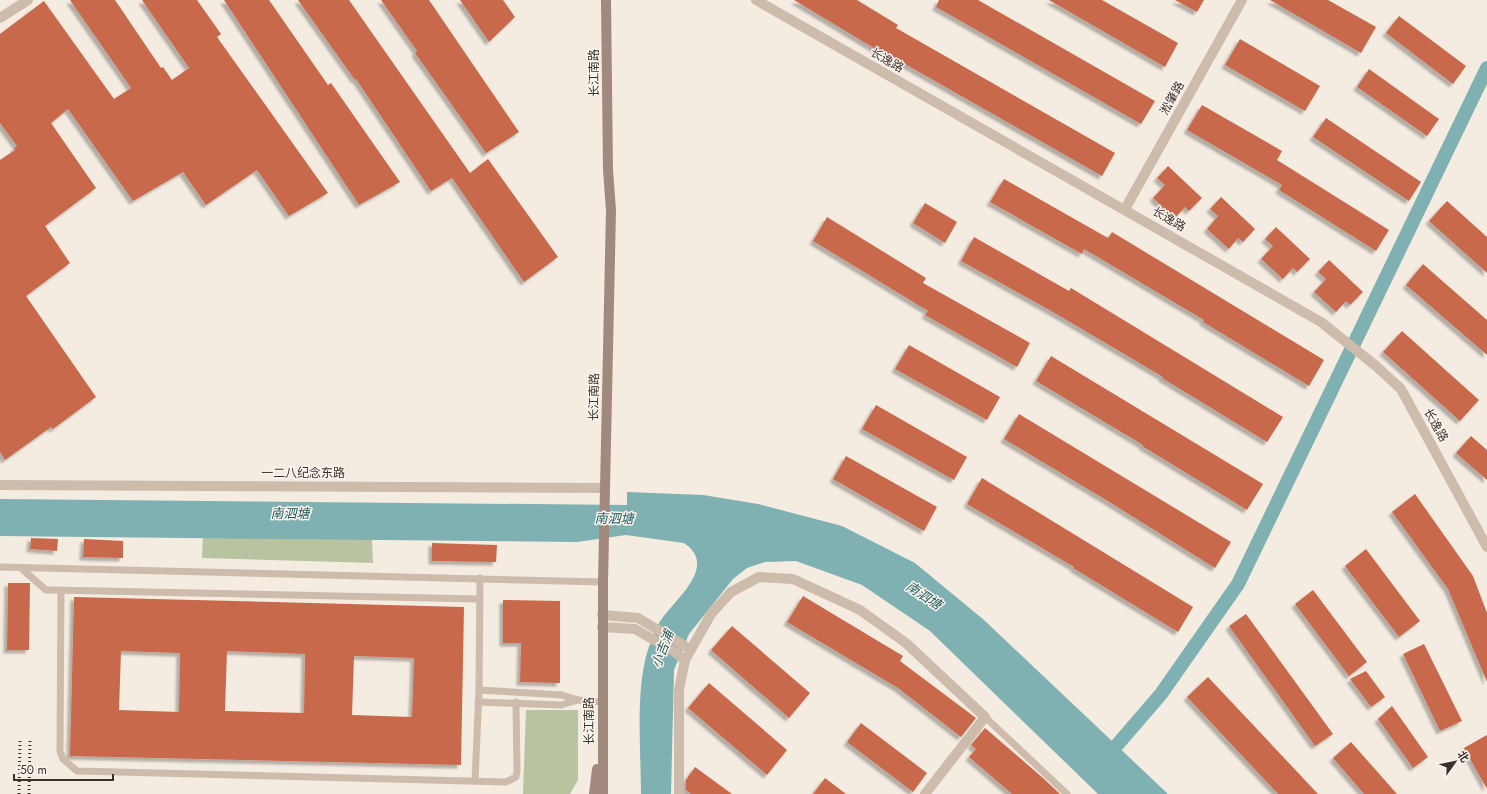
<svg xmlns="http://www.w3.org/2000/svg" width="1487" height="794" font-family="Jost,'Noto Sans SC',sans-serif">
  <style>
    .green { fill: #b8c4a0 }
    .water { fill: #7fb0b2 }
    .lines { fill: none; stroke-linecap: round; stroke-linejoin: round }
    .canal { stroke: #7fb0b2; stroke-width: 14 }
    .building { fill: #c8694b; fill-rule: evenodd; filter: url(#shadow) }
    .service { stroke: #cdbbac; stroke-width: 7 }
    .minor { stroke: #cdbbac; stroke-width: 10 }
    .tertiary { stroke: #cdbbac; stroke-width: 10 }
    .secondary { stroke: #a18a7d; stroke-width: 10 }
    .rail { stroke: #3b302b; stroke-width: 3; stroke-dasharray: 1 3; stroke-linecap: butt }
    .labels { text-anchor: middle; stroke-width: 3; stroke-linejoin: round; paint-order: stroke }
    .street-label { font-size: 12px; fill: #3b302b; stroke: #fbf5ee }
    .water-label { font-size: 13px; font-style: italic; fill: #1f5a5e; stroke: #fbf5ee }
  </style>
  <defs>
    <filter id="shadow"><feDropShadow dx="-3.5" dy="3.5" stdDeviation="1" flood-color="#0004"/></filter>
  </defs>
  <rect width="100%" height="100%" fill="#f4ebe1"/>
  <!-- green -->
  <g class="green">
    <path d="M203 537 372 539 373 563 202 558Z"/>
    <path d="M526 710H578V780L570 794H523Z"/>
  </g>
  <!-- water -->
  <path class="water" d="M627 492 703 495 758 504 842 526 915 563 984 620 1168 794H1098L930 631 862 585 796 561 765 562 747 568 733 579 689 634 674 670 671 794H641C641 751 634 677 652 640 654 634 656 628 659 623 672 601 720 567 684 543L626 535 577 542 0 536V499L627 505Z"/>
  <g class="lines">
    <!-- canal -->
    <path class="canal" d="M1105 759 1161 694 1238 584 1487 68"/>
  </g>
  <!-- building -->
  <g class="building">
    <path d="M70 0H115L161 68 163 67 172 80 189 68 142 0H197L221 34 217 37 328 193 289 216 257 170 206 205 183 172 133 201 68 109 51 123 96 188 45 226 70 263 26 296 96 397 53 429 51 427 5 460 0 452V160L15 150 14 148 17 146 0 123V34L44 1 114 99 131 88Z"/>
    <path d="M224 0H269L328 85 331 83 400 182 359 205Z"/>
    <path d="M298 0H349L470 173 488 159 558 257 524 282 452 178 431 191 356 79 355 80Z"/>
    <path d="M381 0H429L519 132 486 153 415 53 417 51Z"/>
    <path d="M460 0H503L515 17 489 42Z"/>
    <path d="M794 0H857L898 25 896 28 1115 153 1102 176 882 51V53Z"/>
    <path d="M939 0H978L1155 101 1141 124 936 7Z"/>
    <path d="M1049 0H1102L1178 43 1165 67Z"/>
    <path d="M1175 0H1204L1197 12Z"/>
    <path d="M1270 0H1328L1376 27 1361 53Z"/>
    <path d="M1399 16 1466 66 1453 84 1386 33Z"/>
    <path d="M1240 39 1320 86 1305 111 1225 65Z"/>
    <path d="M1369 69 1439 119 1427 136 1357 87Z"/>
    <path d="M1202 105 1282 151 1277 160 1389 230 1376 251 1279 190 1282 185 1187 130Z"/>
    <path d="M1326 118 1421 182 1409 201 1313 137Z"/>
    <path d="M1168 166 1202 198 1189 211 1185 207 1175 218 1153 198 1165 185 1157 178Z"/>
    <path d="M1004 179 1108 238 1112 232 1324 360 1309 386 1203 322 1204 320 1084 249 1082 254 990 202Z"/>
    <path d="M1221 197 1255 229 1243 242 1238 238 1229 249 1207 229 1218 216 1210 209Z"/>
    <path d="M1447 201 1487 237V273L1429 221Z"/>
    <path d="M925 203 957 222 945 243 913 223Z"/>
    <path d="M827 217 926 278 923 283 1030 343 1017 367 925 315 928 311 813 241Z"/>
    <path d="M1276 227 1310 259 1297 272 1293 268 1283 279 1261 259 1273 246 1265 239Z"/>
    <path d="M974 237 1069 291 1071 288 1283 417 1267 442 1162 378 1163 377 1053 312 961 261Z"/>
    <path d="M1329 260 1363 292 1350 305 1346 301 1336 312 1314 292 1326 279 1318 272Z"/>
    <path d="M1423 264 1487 320V355L1406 285Z"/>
    <path d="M1402 331 1479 400 1460 421 1383 352Z"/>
    <path d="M909 345 1000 397 987 420 895 369Z"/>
    <path d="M1051 356 1263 484 1247 510 1142 446 1143 445 1036 381Z"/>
    <path d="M876 405 967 457 954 480 862 429Z"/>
    <path d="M1019 414 1231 542 1215 568 1111 503 1004 439Z"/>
    <path d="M1471 436 1487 450V480L1456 453Z"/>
    <path d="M846 456 937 507 924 531 833 479Z"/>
    <path d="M982 478 1193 607 1178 632 1073 568 1074 567 967 504Z"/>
    <path d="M1415 494 1473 576 1487 613V682L1448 589 1392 512Z"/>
    <path d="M31 538 58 539 57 551 30 549Z"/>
    <path d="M84 539 123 541V558L83 557Z"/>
    <path d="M432 543 497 545 496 562 432 561Z"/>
    <path d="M1366 549 1420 621 1399 637 1345 566Z"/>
    <path d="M8 583H30L29 650H7Z"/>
    <path d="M1313 590 1367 662 1349 676 1295 604Z"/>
    <path d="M803 596 903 656 900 661 976 718 961 737 898 688 787 622Z"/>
    <path d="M74 597 464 607 461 765 70 756ZM121 651 180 653 179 712 119 710ZM227 651 305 654 304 713 225 711ZM354 656 414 658 412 717 352 715Z"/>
    <path d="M503 600 560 601V683L520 682 521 643H503Z"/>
    <path d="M1246 614 1333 734 1315 746 1229 626Z"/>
    <path d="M732 626 810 693 789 718 711 650Z"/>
    <path d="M1424 644 1462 721 1440 731 1403 654Z"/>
    <path d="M1366 671 1385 697 1371 707 1350 679Z"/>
    <path d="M1208 677 1318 794H1278L1187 697Z"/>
    <path d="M709 683 787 750 767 775 688 708Z"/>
    <path d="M1392 706 1428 757 1413 768 1378 719Z"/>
    <path d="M861 723 927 773 913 792 847 742Z"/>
    <path d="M985 728 1043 778 1060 794H1012L969 757 976 749 971 745Z"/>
    <path d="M1487 735V789L1464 748Z"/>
    <path d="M1351 742 1397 794H1364L1333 758Z"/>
    <path d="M695 767 732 794H691L686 790V780Z"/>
    <path d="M825 778 846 794H813Z"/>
  </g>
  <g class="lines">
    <!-- service -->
    <g class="service">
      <path d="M0 567 603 582"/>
      <path d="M21 568 46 590H52L479 599"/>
      <path d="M61 590 60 751 63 759 77 771 506 782 516 777 517 771 516 702"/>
      <path d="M479 690 562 695 578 700 601 702"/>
      <path d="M478 702 561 705 578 700"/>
      <path d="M985 717 1067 794"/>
      <path d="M475 781 479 690 480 578"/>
    </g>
    <!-- minor -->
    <g class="minor">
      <path d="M0 18 28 0"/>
      <path d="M1125 209 1242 0"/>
      <path d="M0 485 605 488"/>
      <path d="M602 615 638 618 690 649"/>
      <path d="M602 627 635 629 675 652 685 660"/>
      <path d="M679 794V690L685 660 711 614 731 592 759 577 793 579 860 610 906 643 985 717 925 794"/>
    </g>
    <!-- tertiary -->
    <path class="tertiary" d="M756 0 1321 322 1376 366 1401 389 1487 547"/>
    <!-- secondary -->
    <g class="secondary">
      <path d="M594 794 597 769"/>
      <path d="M603 794V582L611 210 608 170 606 0"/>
    </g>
    <!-- rail -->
    <g class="rail">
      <path d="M19 794 20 740"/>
      <path d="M29 794 30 740"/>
    </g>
  </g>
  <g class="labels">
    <!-- street labels -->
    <g class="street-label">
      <text transform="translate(887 60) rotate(30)" y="4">长逸路</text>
      <text transform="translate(594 73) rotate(-90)" y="4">长江南路</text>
      <text transform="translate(1172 98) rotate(-61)" y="4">淞肇路</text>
      <text transform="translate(1169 219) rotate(30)" y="4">长逸路</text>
      <text transform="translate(594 397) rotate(-89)" y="4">长江南路</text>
      <text transform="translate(1436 425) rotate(61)" y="4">长逸路</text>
      <text x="303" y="477">一二八纪念东路</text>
      <text transform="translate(589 721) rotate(-90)" y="4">长江南路</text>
    </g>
    <!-- water labels -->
    <g class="water-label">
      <text x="290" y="518">南泗塘</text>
      <text transform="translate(614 518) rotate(1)" y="5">南泗塘</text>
      <text transform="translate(924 595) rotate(33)" y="5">南泗塘</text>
      <text transform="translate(662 649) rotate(-69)" y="5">小吉浦</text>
    </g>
  </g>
  <!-- north arrow -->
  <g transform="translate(1455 762) rotate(57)" stroke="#fbf5ee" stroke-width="3" paint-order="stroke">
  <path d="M0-3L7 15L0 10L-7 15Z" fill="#3b302b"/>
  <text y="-6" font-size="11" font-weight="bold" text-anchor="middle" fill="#3b302b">北</text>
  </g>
  <!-- scale -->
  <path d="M14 774v6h99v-6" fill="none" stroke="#3b302b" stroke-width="2"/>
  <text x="20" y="774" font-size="12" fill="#3b302b" stroke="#fbf5ee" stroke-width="3" paint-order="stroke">50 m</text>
</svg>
